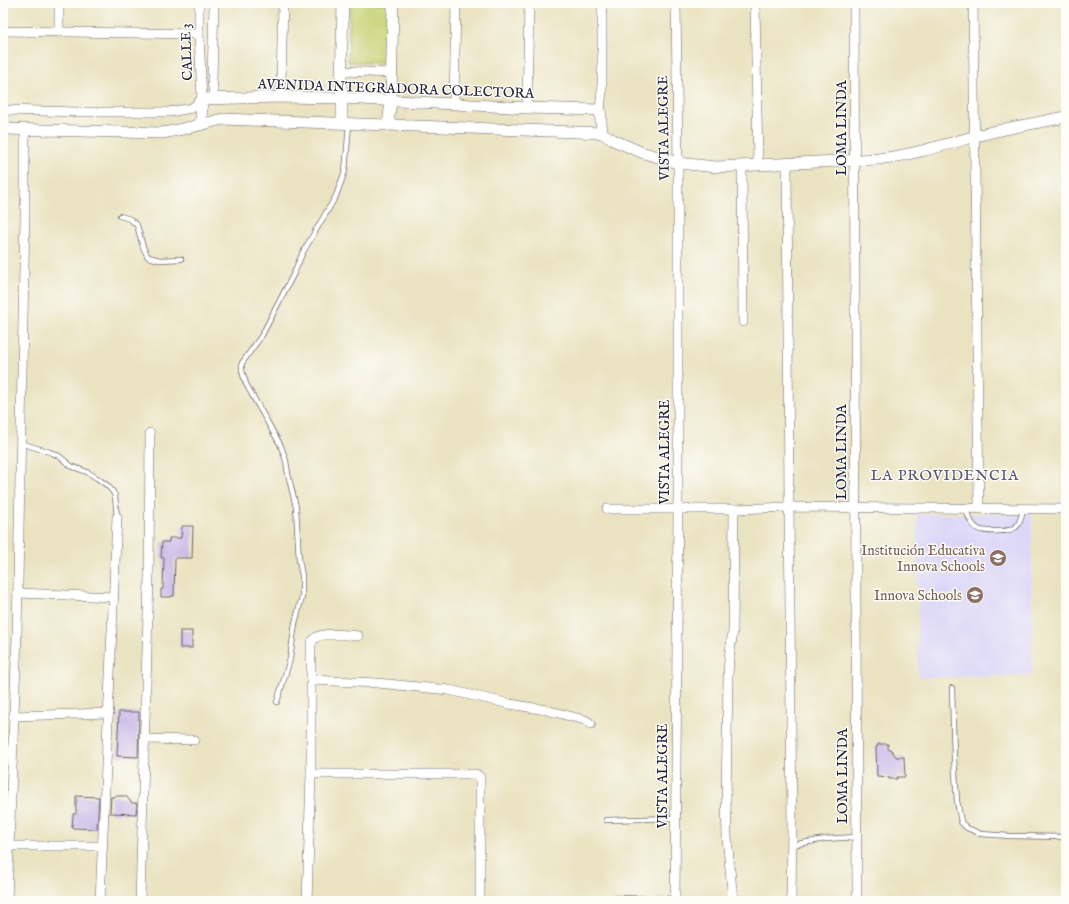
<svg xmlns="http://www.w3.org/2000/svg" width="1069" height="904" font-family="'IM FELL English',serif">
  <style>
    .built { fill: #dad6f7 }
    .green { fill: #c5d172; stroke: #747a56 }
    .building { fill: #c8b5e6 }
    .lines { fill: none; stroke-linecap: round; stroke-linejoin: round }
    .service-casing { stroke: #68666a; stroke-width: 6 }
    .minor-casing { stroke: #68666a; stroke-width: 10 }
    .tertiary-casing { stroke: #68666a; stroke-width: 12 }
    .service { stroke: #fff; stroke-width: 4.5 }
    .minor { stroke: #fff; stroke-width: 9 }
    .tertiary { stroke: #fff; stroke-width: 11 }
    .labels { text-anchor: middle; stroke-width: 3; stroke-linejoin: round; paint-order: stroke }
    .street-label { font-size: 14px; fill: #22223b; stroke: #fdfcf7 }
    .education-label { font-size: 14px; fill: #785e54; stroke: #fdfcf7; text-anchor: end }
    .neighbourhood-label { font-size: 15px; letter-spacing: 1px; fill: #5c5577; stroke: #fdfcf7 }
  </style>
  <rect width="100%" height="100%" fill="#fdfcf7"/>
  <filter id="ink" filterUnits="userSpaceOnUse"><feTurbulence type="fractalNoise" baseFrequency=".025" numOctaves="2"/><feDisplacementMap in="SourceGraphic" scale="8" xChannelSelector="R" yChannelSelector="G"/><feConvolveMatrix kernelMatrix="1 2 1 2 8 2 1 2 1" color-interpolation-filters="sRGB"/></filter>
  <filter id="wash" filterUnits="userSpaceOnUse"><feTurbulence type="fractalNoise" baseFrequency=".012" numOctaves="4" result="noise"/><feDisplacementMap in="SourceGraphic" scale="16" xChannelSelector="R" yChannelSelector="G"/><feGaussianBlur stdDeviation="0.9" result="paint"/><feColorMatrix in="noise" values="0 0 0 0 0 0 0 0 0 0 0 0 0 0 0 0 0 1.4 0 .05"/><feComposite in="paint" operator="in"/></filter>
  <g filter="url(#wash)">
    <rect width="100%" height="100%" fill="#eae3c1"/>
    <!-- built -->
    <path class="built" d="M917 514H1032V675L918 678Z"/>
    <!-- green -->
    <path class="green" d="M350 3H388L387 63 348 62Z"/>
    <g id="blocks">
      <!-- building -->
      <g class="building">
        <path d="M182 526H193L192 558H175L174 596H171V597H161V589H163L164 558H161L162 542H169V538H181Z"/>
        <rect x="180" y="631" width="12" height="17"/>
        <path d="M119 712H139L138 757 117 756Z"/>
        <path d="M878 744H888V749L892 751 896 757H904L905 777H897V779H889V777L877 776 876 747H877Z"/>
        <path d="M76 796 99 797 97 829 72 828 73 814H76Z"/>
        <path d="M114 796H126L132 803H137L136 814 110 813 111 797H114Z"/>
      </g>
    </g>
  </g>
  <g filter="url(#ink)">
    <use href="#blocks" fill-opacity="0" stroke="#68666a" stroke-width="1"/>
    <g class="lines">
      <!-- service casing -->
      <g class="service-casing">
        <g id="service">
          <path d="M120 216 130 219 137 225 143 247 148 257 160 260 181 259"/>
          <path d="M20 443 50 452 59 456 71 466 87 472 97 478 108 486 113 492 115 496 117 517"/>
          <path d="M965 508C968 515 971 525 978 529 985 532 1012 533 1017 526 1020 522 1022 514 1023 509"/>
          <path d="M952 688 954 758 957 801 961 822 967 828 981 834 1009 836 1066 837"/>
          <path d="M277 702 290 659 295 623 302 597V576L299 560 296 507 288 474 286 461 281 446 246 384 242 371V363L262 335 294 273 303 252 336 196 345 171 347 149 349 124"/>
          <path d="M606 820 676 818"/>
          <path d="M792 845 825 839 857 837"/>
          <path d="M606 898 675 899"/>
        </g>
      </g>
      <!-- minor casing -->
      <g class="minor-casing">
        <g id="minor">
          <path d="M59 3V32"/>
          <path d="M755 3 758 165"/>
          <path d="M854 3 857 901"/>
          <path d="M973 3 979 508"/>
          <path d="M3 31 199 34"/>
          <path d="M341 71 391 73"/>
          <path d="M280 97 281 82 283 3"/>
          <path d="M214 99 212 79 214 3"/>
          <path d="M454 104 456 3"/>
          <path d="M527 108 529 3"/>
          <path d="M3 110 79 112H169L192 108 202 99 199 34V3"/>
          <path d="M600 110 602 90V3"/>
          <path d="M787 163 789 507 792 825 791 901"/>
          <path d="M742 166 743 322"/>
          <path d="M607 509H734L789 507 1066 509"/>
          <path d="M18 593 114 597"/>
          <path d="M311 680 377 683 449 690 510 704 546 710 585 720 591 724"/>
          <path d="M14 716 109 713"/>
          <path d="M144 739 194 740"/>
          <path d="M311 774H476L480 777V901"/>
          <path d="M10 846H103"/>
          <path d="M7 901 17 635 25 214V130"/>
          <path d="M100 901 117 517"/>
          <path d="M140 901 149 577 150 433"/>
          <path d="M307 901 311 774V644C312 641 313 640 315 638 322 632 348 635 358 636"/>
          <path d="M675 901 678 509V163L676 3"/>
          <path d="M733 901 727 837 726 801 728 677 729 658 733 631 734 509"/>
        </g>
      </g>
      <!-- tertiary casing -->
      <g class="tertiary-casing">
        <g id="tertiary">
          <path d="M342 123V98L341 84 343 3"/>
          <path d="M201 124 202 99 280 97 342 98 527 108 600 110 602 133"/>
          <path d="M388 125 391 101 393 3"/>
          <path d="M3 129 161 133C182 130 202 124 223 119L388 125 602 133 613 140 641 152 678 163 716 167 878 159C912 155 944 145 976 136 1006 128 1036 123 1066 117"/>
        </g>
      </g>
      <!-- service -->
      <use href="#service" class="service"/>
      <!-- minor -->
      <use href="#minor" class="minor"/>
      <!-- tertiary -->
      <use href="#tertiary" class="tertiary"/>
    </g>
  </g>
  <!-- icons -->
  <defs>
    <g id="school-disc" transform="scale(0.9)"><circle r="9.5" fill="#8d6e63" stroke="#fdfcf7"/><path d="M0-5L7-2L0 1L-7-2ZM-4 1L0 2.5L4 1V4Q0 6-4 4Z" fill="#fff"/></g>
  </defs>
  <g fill-rule="evenodd">
    <use href="#school-disc" x="998" y="558"/>
    <use href="#school-disc" x="975" y="595"/>
  </g>
  <g class="labels">
    <!-- street labels -->
    <g class="street-label">
      <text transform="translate(186 52) rotate(-92)" y="5">CALLE 3</text>
      <text transform="translate(396 88) rotate(2)" y="5">AVENIDA INTEGRADORA COLECTORA</text>
      <text transform="translate(663 128) rotate(-91)" y="5">VISTA ALEGRE</text>
      <text transform="translate(841 128) rotate(-90)" y="5">LOMA LINDA</text>
      <text transform="translate(664 452) rotate(-90)" y="5">VISTA ALEGRE</text>
      <text transform="translate(841 452) rotate(-90)" y="5">LOMA LINDA</text>
      <text transform="translate(662 776) rotate(-90)" y="5">VISTA ALEGRE</text>
      <text transform="translate(842 776) rotate(-90)" y="5">LOMA LINDA</text>
    </g>
    <!-- education labels -->
    <g class="education-label">
      <text x="985" y="555">Institución Educativa<tspan x="985" dy="16">Innova Schools</tspan></text>
      <text x="962" y="600">Innova Schools</text>
    </g>
    <!-- neighbourhood labels -->
    <g class="neighbourhood-label">
      <text x="945" y="480">LA PROVIDENCIA</text>
    </g>
  </g>
  <!-- margin -->
  <rect width="1069" height="904" fill="none" stroke="#fdfcf7" stroke-width="16"/>
</svg>
